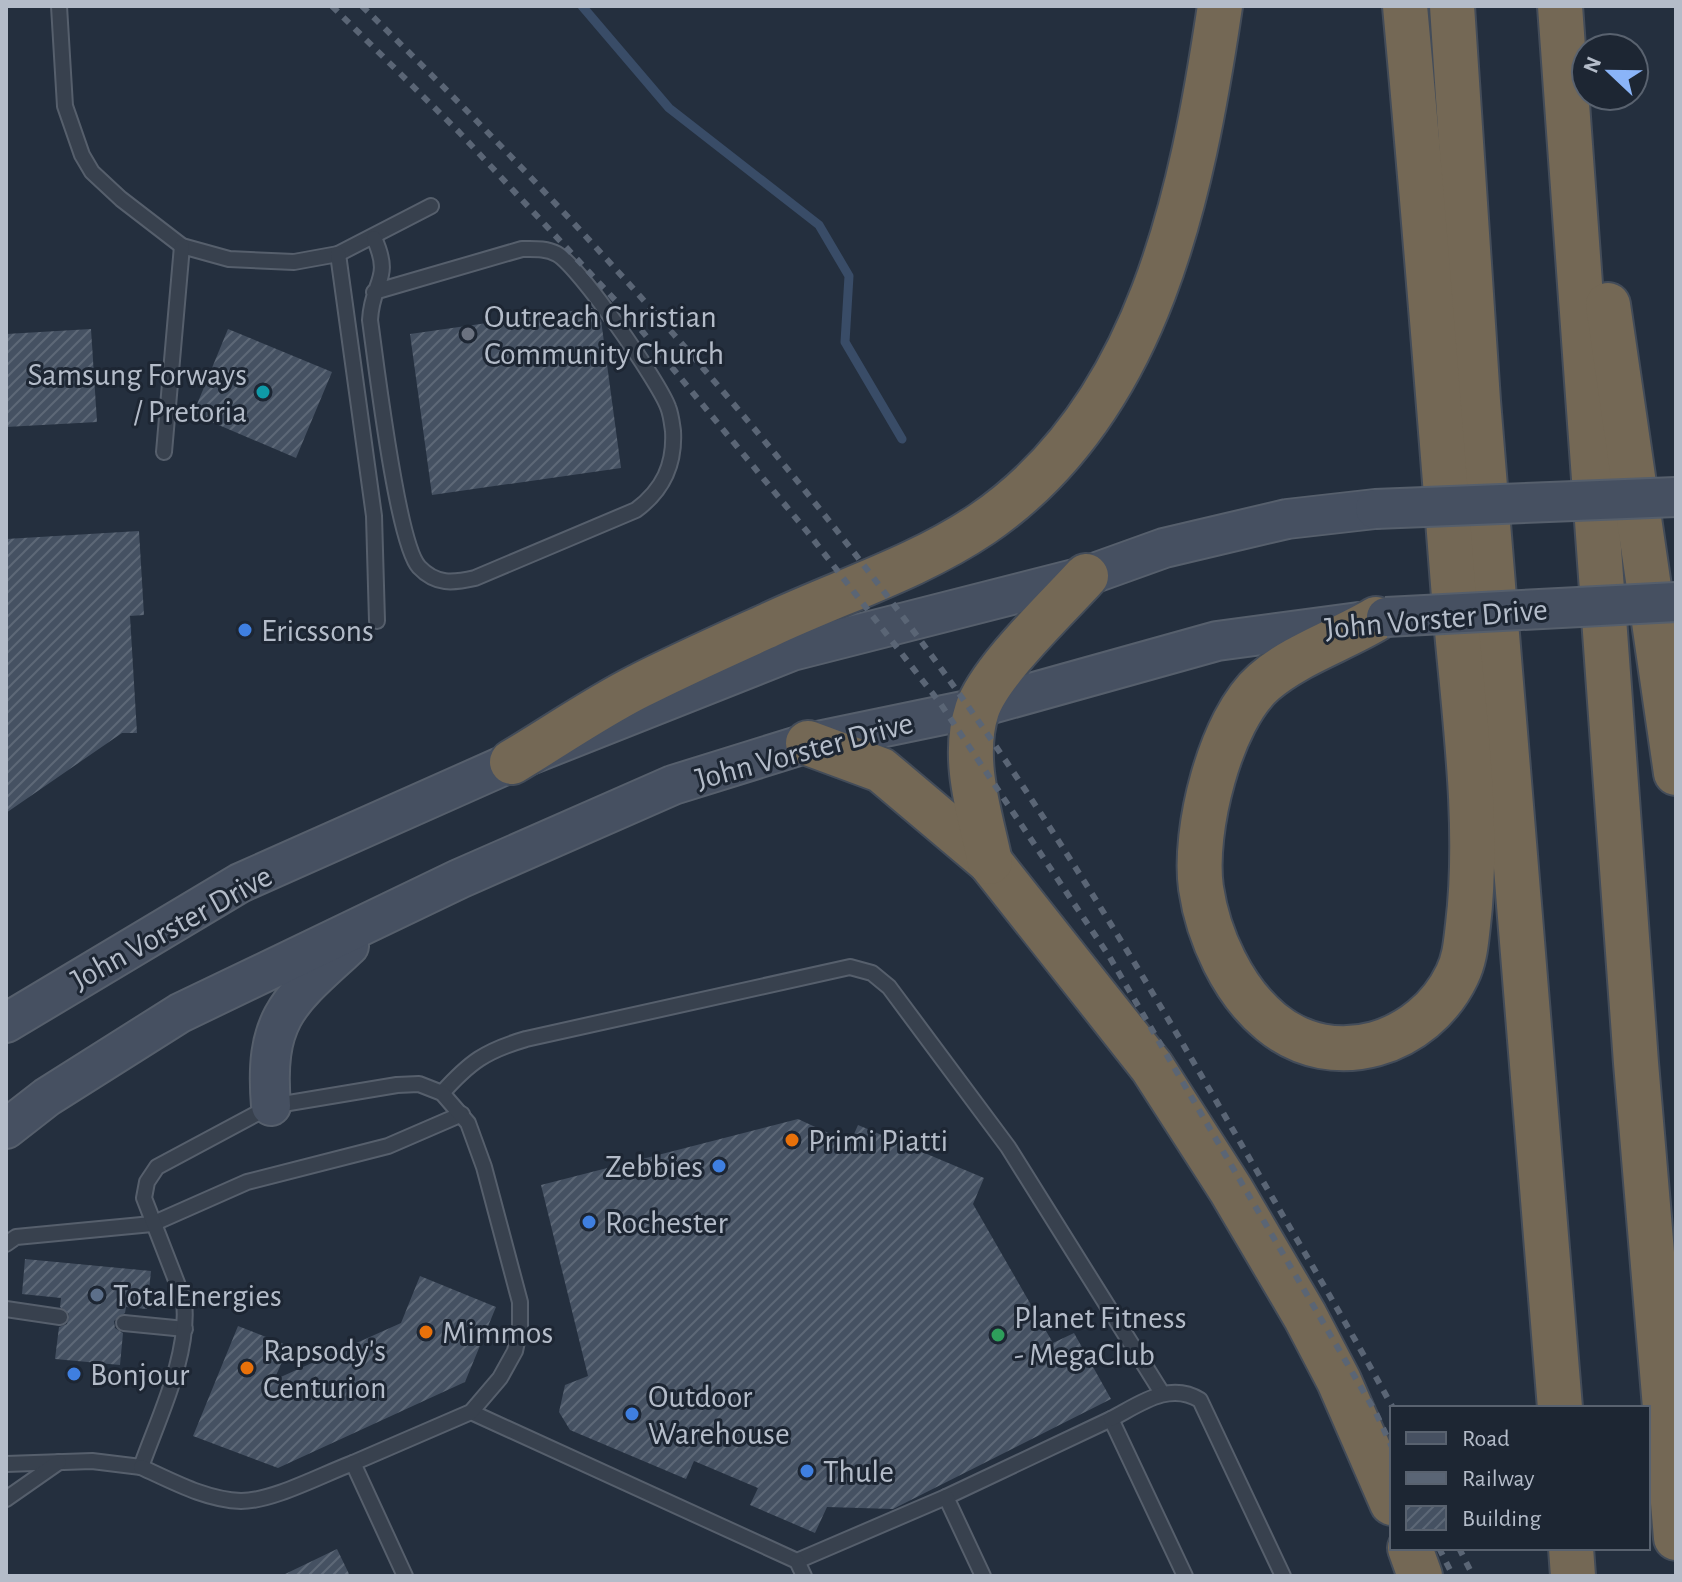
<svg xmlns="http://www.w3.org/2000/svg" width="1682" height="1582" font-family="'Alegreya Sans',sans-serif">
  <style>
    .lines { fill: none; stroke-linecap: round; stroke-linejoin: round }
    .stream { stroke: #394c67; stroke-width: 9 }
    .building { fill: url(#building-hatch) }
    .lane-casing { stroke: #565f6c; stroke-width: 18 }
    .secondary-casing { stroke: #565f6c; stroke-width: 42 }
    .highway-casing { stroke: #434c59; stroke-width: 48 }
    .lane { stroke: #38414e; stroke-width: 14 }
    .secondary { stroke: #465061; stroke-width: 38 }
    .highway { stroke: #746855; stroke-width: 44 }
    .rail { stroke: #5a6575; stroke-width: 6; stroke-dasharray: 8 8; stroke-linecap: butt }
    .secondary-bridge-casing { stroke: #565f6c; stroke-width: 42; stroke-linecap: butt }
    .secondary-bridge { stroke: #465061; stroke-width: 38 }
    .worship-dot { fill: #6b7280; stroke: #1d2633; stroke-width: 3 }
    .culture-dot { fill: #0f9aa8; stroke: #1d2633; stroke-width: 3 }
    .shop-dot { fill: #3f7fe0; stroke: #1d2633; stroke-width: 3 }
    .food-dot { fill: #e8710a; stroke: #1d2633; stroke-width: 3 }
    .service-dot { fill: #5c6f8a; stroke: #1d2633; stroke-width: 3 }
    .leisure-dot { fill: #2e9e5b; stroke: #1d2633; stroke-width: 3 }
    .labels { text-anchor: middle; stroke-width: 6; stroke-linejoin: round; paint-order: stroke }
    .poi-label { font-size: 32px; fill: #b4bcc9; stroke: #1d2633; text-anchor: start }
    .street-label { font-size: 32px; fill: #b4bcc9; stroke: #1d2633 }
  </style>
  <defs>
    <pattern id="building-hatch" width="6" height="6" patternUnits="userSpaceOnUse" patternTransform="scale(2)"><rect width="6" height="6" fill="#455162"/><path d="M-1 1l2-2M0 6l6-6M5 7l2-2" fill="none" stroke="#5d6877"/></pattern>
  </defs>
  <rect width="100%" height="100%" fill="#242f3e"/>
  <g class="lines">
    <!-- stream -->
    <path class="stream" d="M582 6 669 108 819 225 849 276 845 342 902 439"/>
  </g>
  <!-- building -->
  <g class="building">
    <path d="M592 308 601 320 621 468 432 495 410 334Z"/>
    <path d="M91 329 97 422 6 427V334Z"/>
    <path d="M228 329 332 372 296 458 193 414Z"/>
    <path d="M139 531 144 615 130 616 137 733H122L6 813V539Z"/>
    <path d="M798 1119 850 1143 858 1125 984 1178 973 1204 1053 1343 1074 1333 1111 1399 893 1509 827 1507 815 1533 750 1505 758 1488 694 1461 686 1479 570 1430 559 1412 565 1385 588 1376 541 1185Z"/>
    <path d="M25 1259 151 1271 147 1309 126 1307 125 1313 114 1321 115 1328 123 1333 120 1365 55 1359 59 1327 67 1324 69 1314 60 1307 61 1298 22 1294Z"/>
    <path d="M420 1276 496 1307 465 1382 278 1468 193 1436 238 1326 289 1346 274 1380 401 1323Z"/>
    <path d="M337 1549 350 1576H281Z"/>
  </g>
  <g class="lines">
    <!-- lane casing -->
    <g class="lane-casing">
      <g id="lane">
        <path d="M59 6 65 106 82 155 92 172 121 199 182 246 229 259 294 262 338 254 431 206"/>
        <path d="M374 238C393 280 372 280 370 320 376 363 397 543 419 567 436 585 453 583 475 578L636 510C663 490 675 465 673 431 672 424 671 414 668 407 659 382 579 266 557 254 546 248 534 249 522 249L374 292"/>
        <path d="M338 254 374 516 377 621"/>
        <path d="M164 452 182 246"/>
        <path d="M442 1093C470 1062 485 1051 526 1039L850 967 872 973 889 987 1008 1147 1162 1393"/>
        <path d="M6 1244 16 1237 152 1224 247 1182 388 1146 462 1114"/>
        <path d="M6 1309 60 1317"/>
        <path d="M124 1323 185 1329"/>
        <path d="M471 1412 797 1561 946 1497 1111 1419 1185 1576"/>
        <path d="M1111 1419C1140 1404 1169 1381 1200 1400L1283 1576"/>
        <path d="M6 1464 92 1461 141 1467C159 1416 190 1355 184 1301L144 1198 147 1182 157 1167 271 1106 397 1085 419 1084 442 1093 468 1123 484 1167 520 1302V1328L515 1351 500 1378 471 1412 353 1463"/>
        <path d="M141 1467C172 1481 206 1500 241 1501 273 1501 321 1475 353 1463L405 1576"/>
        <path d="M946 1497 983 1576"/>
        <path d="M6 1499 59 1462"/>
        <path d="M797 1561 804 1576"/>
      </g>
    </g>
    <!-- secondary casing -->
    <g class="secondary-casing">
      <g id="secondary">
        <path d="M6 1023 240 883 512 762 792 651 1086 576 1164 548 1287 519 1375 509"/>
        <path d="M271 1106C264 1019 287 1002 349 946"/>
        <path d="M6 1129 47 1097 180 1013 459 879 673 785 808 743 977 708 1217 641 1359 622"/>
      </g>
    </g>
    <!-- highway casing -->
    <g class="highway-casing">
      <g id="highway">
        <path d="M1452 6 1478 401 1560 1408"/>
        <path d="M1560 6 1636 1063 1676 1538"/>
        <path d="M1608 305 1676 773"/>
        <path d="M1376 619C1341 640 1295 655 1264 682 1220 720 1193 831 1201 888 1208 936 1233 991 1271 1022 1334 1074 1424 1044 1457 975 1465 959 1466 942 1468 925 1481 817 1461 693 1453 584 1438 391 1423 199 1405 6"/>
        <path d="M808 743 881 770 990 862 1152 1067 1231 1190 1305 1316 1339 1381 1392 1503"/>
        <path d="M512 762C554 737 594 709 637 687 680 665 725 645 769 625 839 592 917 568 982 524 1150 409 1192 194 1220 6"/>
        <path d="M990 862C980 814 961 759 977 710 989 672 1058 607 1086 576"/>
        <path d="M1410 1548 1420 1576"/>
        <path d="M1571 1548 1573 1576"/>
      </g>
    </g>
    <!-- lane -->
    <use href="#lane" class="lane"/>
    <!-- secondary -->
    <use href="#secondary" class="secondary"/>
    <!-- highway -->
    <use href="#highway" class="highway"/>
    <!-- rail -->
    <g class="rail">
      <path d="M332 6 459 132 628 314 809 534 940 703 1109 956 1376 1413 1392 1447"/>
      <path d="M362 6C579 218 784 448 960 695 1062 838 1152 990 1240 1142 1291 1230 1344 1318 1393 1408"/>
      <path d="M1439 1548 1453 1576"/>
      <path d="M1459 1548 1473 1576"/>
    </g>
    <!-- secondary-bridge casing -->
    <g class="secondary-bridge-casing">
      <g id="secondary-bridge">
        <path d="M1375 509 1676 497"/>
        <path d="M1386 617 1676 602"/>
      </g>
    </g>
    <!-- secondary-bridge -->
    <use href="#secondary-bridge" class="secondary-bridge"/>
  </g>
  <!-- markers -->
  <circle class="worship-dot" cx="468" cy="334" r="8"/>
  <circle class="culture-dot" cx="263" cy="392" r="8"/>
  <g class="shop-dot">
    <circle cx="245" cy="630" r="8"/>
    <circle cx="719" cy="1166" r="8"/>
    <circle cx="589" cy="1222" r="8"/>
    <circle cx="74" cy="1374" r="8"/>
    <circle cx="632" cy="1414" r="8"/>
    <circle cx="807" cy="1471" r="8"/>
  </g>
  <g class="food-dot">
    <circle cx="792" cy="1140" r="8"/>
    <circle cx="426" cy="1332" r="8"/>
    <circle cx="247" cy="1368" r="8"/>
  </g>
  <circle class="service-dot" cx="97" cy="1295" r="8"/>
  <circle class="leisure-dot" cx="998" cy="1335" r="8"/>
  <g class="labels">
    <!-- poi labels -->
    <g class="poi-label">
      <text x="484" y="327">Outreach Christian<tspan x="484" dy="37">Community Church</tspan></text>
      <text x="247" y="385" text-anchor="end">Samsung Forways<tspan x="247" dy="37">/ Pretoria</tspan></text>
      <text x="261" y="641">Ericssons</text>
      <text x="808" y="1151">Primi Piatti</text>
      <text x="703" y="1177" text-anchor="end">Zebbies</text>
      <text x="605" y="1233">Rochester</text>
      <text x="113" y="1306">TotalEnergies</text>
      <text x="1014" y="1328">Planet Fitness<tspan x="1014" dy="37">- MegaClub</tspan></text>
      <text x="442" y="1343">Mimmos</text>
      <text x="263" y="1361">Rapsody's<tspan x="263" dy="37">Centurion</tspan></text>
      <text x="90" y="1385">Bonjour</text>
      <text x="648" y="1407">Outdoor<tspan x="648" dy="37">Warehouse</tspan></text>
      <text x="823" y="1482">Thule</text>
    </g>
    <!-- street labels -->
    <g class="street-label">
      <text transform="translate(1436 618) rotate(-5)" y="11">John Vorster Drive</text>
      <text transform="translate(804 750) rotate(-15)" y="11">John Vorster Drive</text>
      <text transform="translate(171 927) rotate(-29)" y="11">John Vorster Drive</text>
    </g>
  </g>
  <!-- border -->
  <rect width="1682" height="1582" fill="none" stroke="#b4bcc9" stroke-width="16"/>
  <!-- legend -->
  <rect x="1390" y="1406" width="260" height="144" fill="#1d2633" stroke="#59626f" stroke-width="2"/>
  <rect x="1406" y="1432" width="40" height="12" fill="#465061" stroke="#59626f" stroke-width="2"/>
  <text x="1462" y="1446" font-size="24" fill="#b4bcc9">Road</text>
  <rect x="1406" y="1472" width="40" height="12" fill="#5a6575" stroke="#59626f" stroke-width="2"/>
  <text x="1462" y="1486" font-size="24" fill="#b4bcc9">Railway</text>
  <rect x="1406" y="1506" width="40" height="24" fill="url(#building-hatch)" stroke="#59626f" stroke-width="2"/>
  <text x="1462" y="1526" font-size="24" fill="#b4bcc9">Building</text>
  <!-- north arrow -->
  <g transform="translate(1610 72) rotate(292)"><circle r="38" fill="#1d2633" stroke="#59626f" stroke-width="2"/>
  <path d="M0-6L14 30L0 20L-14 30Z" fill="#8ab4f8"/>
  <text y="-12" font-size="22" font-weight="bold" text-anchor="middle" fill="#b4bcc9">N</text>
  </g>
</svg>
